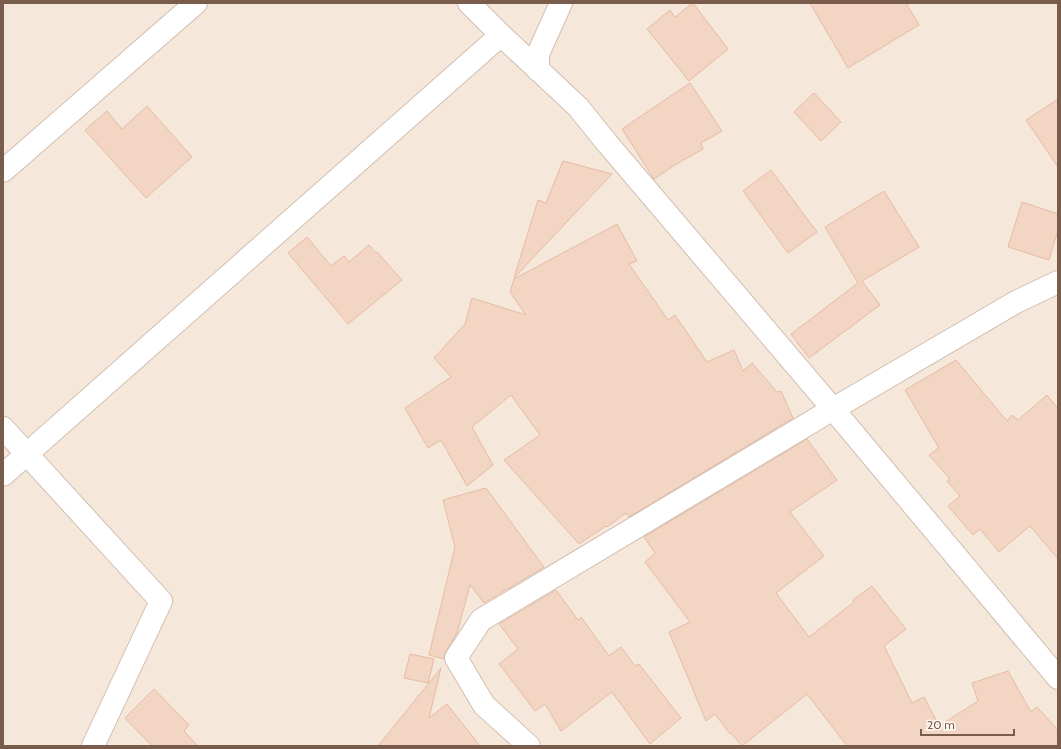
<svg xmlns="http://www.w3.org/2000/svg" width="1061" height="749" font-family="Cabin,sans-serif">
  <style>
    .residential { fill: #f5e8da }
    .building { fill: #f3d5c3; stroke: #e6bba3 }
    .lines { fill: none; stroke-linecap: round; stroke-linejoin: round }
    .minor-casing { stroke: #d1beb0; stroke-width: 24 }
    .minor { stroke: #fff; stroke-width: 22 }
  </style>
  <rect width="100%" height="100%" fill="#fdf6ec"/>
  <!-- residential -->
  <rect class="residential" x="3" y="3" width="1055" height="743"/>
  <!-- building -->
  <g class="building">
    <path d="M693 3 728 49 689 81 647 29 670 10 675 17Z"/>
    <path d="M810 3H906L919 25 848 68Z"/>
    <path d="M690 83 722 131 701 143 703 149 675 165 654 179 622 129Z"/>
    <path d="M814 93 841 122 821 141 794 112Z"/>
    <path d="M1058 99V167L1026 120Z"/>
    <path d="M147 106 192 157 146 198 85 130 107 111 122 129Z"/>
    <path d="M563 161 612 174 514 278 538 200 546 203Z"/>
    <path d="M771 170 817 232 788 253 743 191Z"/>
    <path d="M884 191 919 247 862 281 880 305 809 358 791 334 858 283 825 227Z"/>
    <path d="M1022 202 1058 214V230L1049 260 1008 247Z"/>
    <path d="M617 224 637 261 629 264 668 320 675 315 707 362 734 350 743 371 752 363 777 392 781 391 793 418 629 517 626 513 607 527 606 526 579 544 504 460 540 435 511 395 472 427 493 465 467 486 441 440 428 448 405 408 451 377 434 358 465 324 472 298 526 315 510 292 514 279Z"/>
    <path d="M307 237 331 266 344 256 349 262 369 245 376 253 377 252 402 280 348 324 288 253Z"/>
    <path d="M956 360 1007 421 1012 415 1018 420 1047 395 1058 409V559L1030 526 999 552 980 529 973 535 948 506 960 496 947 481 950 479 929 455 939 448 905 390Z"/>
    <path d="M807 439 837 480 790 512 824 556 776 593 809 637 854 602 853 600 872 586 906 629 884 646 912 703 924 697 939 726 978 701 972 683 1008 671 1031 712 1037 707 1058 730V746H847L807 694 742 746 731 733 730 734 715 714 706 721 669 632 690 622 645 562 655 553 644 537Z"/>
    <path d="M486 488 544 567 484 603 470 585 457 633 446 651 444 659 429 655 455 547 443 500Z"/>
    <path d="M556 590 578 620 581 617 609 656 621 647 635 666 639 664 681 718 650 744 612 692 561 731 545 704 535 711 499 664 518 649 499 624Z"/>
    <path d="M410 654 434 659 428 683 404 678Z"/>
    <path d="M441 668 429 718 447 704 480 746H378Z"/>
    <path d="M154 689 189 725 184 731 198 746H152L125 718Z"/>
  </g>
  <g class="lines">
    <!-- minor casing -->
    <g class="minor-casing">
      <g id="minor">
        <path d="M469 3 501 35 578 107 607 143 833 409 1058 678"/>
        <path d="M538 70V54L561 3"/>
        <path d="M3 171 196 3"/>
        <path d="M3 428 161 601 93 746"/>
        <path d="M3 475 501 35"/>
        <path d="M529 746 484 705 456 658 481 620 833 409 1016 302 1058 282"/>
      </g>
    </g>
    <!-- minor -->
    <use href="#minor" class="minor"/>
  </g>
  <!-- border -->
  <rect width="1061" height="749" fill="none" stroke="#7a5c4d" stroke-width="8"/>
  <!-- scale -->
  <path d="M921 729v6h93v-6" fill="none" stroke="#7a5c4d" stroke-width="2"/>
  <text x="927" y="729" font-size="12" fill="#7a5c4d" stroke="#fffaf3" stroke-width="3" paint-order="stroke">20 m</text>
</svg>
